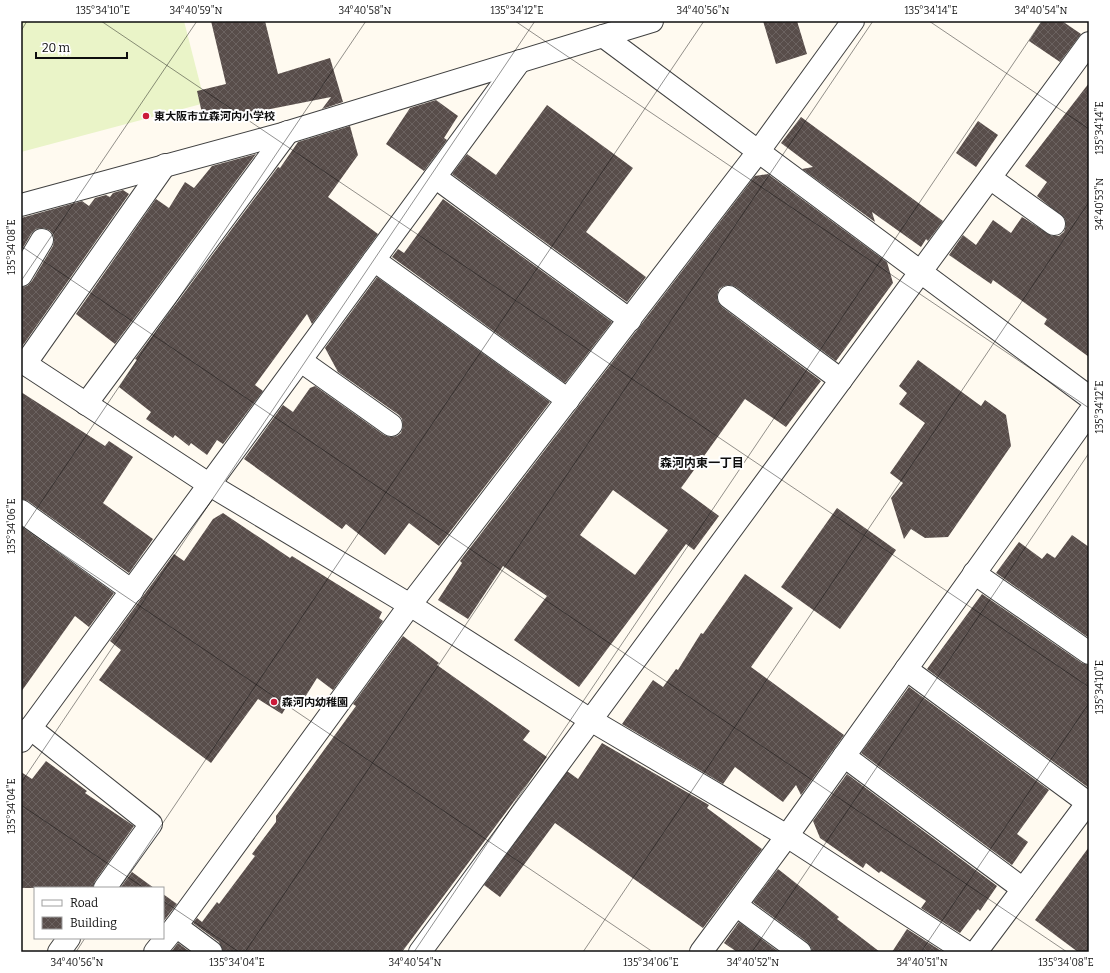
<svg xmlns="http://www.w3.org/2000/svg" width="1110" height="973" font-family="Bitter,'Noto Sans JP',serif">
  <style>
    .pitch { fill: #eaf4c8 }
    .building { fill: url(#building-cross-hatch); fill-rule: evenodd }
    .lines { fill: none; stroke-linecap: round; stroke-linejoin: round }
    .minor-casing { stroke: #414141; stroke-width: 24 }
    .minor { stroke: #fff; stroke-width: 22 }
    .ticks { fill: none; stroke: #0e0e0e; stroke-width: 1; stroke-opacity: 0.45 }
    .poi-dot { fill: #cb1a39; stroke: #fff; stroke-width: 1.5 }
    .labels { text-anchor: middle; stroke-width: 4; stroke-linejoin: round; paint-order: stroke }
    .poi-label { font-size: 11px; font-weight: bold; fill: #0e0e0e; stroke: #fff; text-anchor: start }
    .neighbourhood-label { font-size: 12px; font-weight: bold; fill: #0e0e0e; stroke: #fff }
    .neatline { fill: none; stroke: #0e0e0e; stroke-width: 1.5 }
    .ticks-label { font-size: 10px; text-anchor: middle; fill: #0e0e0e }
  </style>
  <defs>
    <pattern id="building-cross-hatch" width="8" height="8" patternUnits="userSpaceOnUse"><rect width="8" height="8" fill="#584d4a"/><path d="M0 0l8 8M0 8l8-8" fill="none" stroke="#6b6260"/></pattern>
  </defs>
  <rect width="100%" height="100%" fill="#fffaf0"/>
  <!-- pitch -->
  <path class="pitch" d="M21 21H184L205 103 21 152Z"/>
  <!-- building -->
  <g class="building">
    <path d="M211 21H265L278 74 330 58 343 102 322 109 331 97 204 122 197 91 226 84Z"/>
    <path d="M763 21H797L807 54 776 64Z"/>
    <path d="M1042 21H1062L1081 34 1060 62 1029 41Z"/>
    <path d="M1089 83V357L1044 324 1047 319 993 280 991 284 949 255 963 235 976 245 993 220 1011 233 1022 217 1052 236H1059L1064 232 1066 225 1065 219 1037 196 1047 182 1025 166Z"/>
    <path d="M436 100 458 116 444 138 447 140 424 171 386 144 410 108Z"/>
    <path d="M547 105 633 168 586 232 646 277 627 302 452 174 467 154 496 175Z"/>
    <path d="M801 117 943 221 928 241 926 239 921 247 872 212 875 222 802 169 813 167 781 143Z"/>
    <path d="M978 121 998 135 976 167 956 153Z"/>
    <path d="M350 126 358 155 328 197 378 234 312 324 307 314 255 385 263 391 223 444 217 440 207 455 191 443 189 446 175 435 173 438 146 419 151 412 119 387 137 360 135 359 278 167 280 168 298 142Z"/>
    <path d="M256 154 115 344 76 314 156 199 169 208 185 182 194 188 212 166Z"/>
    <path d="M768 174 887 262 893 283 836 361 736 287 730 285 724 286 719 289 717 296 718 302 722 307 821 381 786 427 745 399 681 488 719 516 694 550 686 544 579 687 514 640 547 596 503 566 468 619 438 600 462 563 460 561 755 176ZM613 490 668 530 635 575 580 535Z"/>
    <path d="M123 190 129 194 21 348V287L27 286 32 281 53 246 54 240 53 234 49 230 43 228 36 229 31 234 21 251V218L82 201 89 206 95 198 106 195 110 197 113 193Z"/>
    <path d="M443 199 612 322 565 383 392 257 398 249 404 253Z"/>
    <path d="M377 277 550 402 439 546 409 523 385 555 346 524 342 529 244 459 283 405 293 412 310 388 315 386 384 435 390 437 397 436 401 433 403 426 402 419 399 415 338 372 325 348Z"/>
    <path d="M918 360 981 406 985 400 1006 415 1011 446 948 537 925 538 911 529 904 539 891 498 903 483 890 473 925 423 899 404 907 393 899 386Z"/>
    <path d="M21 392 105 446 109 441 133 457 103 503 153 539 129 573 28 501 21 499Z"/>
    <path d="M837 508 896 550 840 629 781 587Z"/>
    <path d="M223 513 290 558 292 556 382 612 379 618 383 621 333 690 317 678 302 702 293 696 282 714 258 699 211 763 99 680 121 650 110 641 174 554 184 561 213 519Z"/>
    <path d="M21 526 114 593 89 627 75 616 21 692Z"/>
    <path d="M1072 535 1089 547V638L996 573 1019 542 1042 559 1047 553 1055 558Z"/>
    <path d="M745 574 793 608 751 667 844 735 801 795 796 785 783 802 735 767 723 784 622 724 653 680 663 687 676 669 678 670 701 633 703 634Z"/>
    <path d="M982 594 1082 663 1089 665V788L927 669Z"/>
    <path d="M403 636 439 663 437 665 530 731 523 740 547 757 402 952H223L219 942 193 923 197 918 202 922 217 902 219 904 255 856 252 854 276 822V816L356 706 353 704Z"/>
    <path d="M909 687 1049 790 1017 834 1028 842 1012 865 861 753Z"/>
    <path d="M602 743 709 805 707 808 762 849 703 928 555 823 500 897 484 885 567 771 578 779Z"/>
    <path d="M46 761 87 791 85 793 134 826 95 881 93 888H21V772L32 779Z"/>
    <path d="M847 774 997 886 980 911 978 909 960 933 921 908 926 901 881 871 879 873 866 863 863 868 820 838 813 821Z"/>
    <path d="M1089 847V952H1078L1035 920Z"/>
    <path d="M778 869 839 917 837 919 880 952H812L811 947 807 942 753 902Z"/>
    <path d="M132 872 154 888H120Z"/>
    <path d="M163 894 177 904 163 922Z"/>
    <path d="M739 922 779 952H737L724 943Z"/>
    <path d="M907 929 943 952H892Z"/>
    <path d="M178 943 190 952H171Z"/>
  </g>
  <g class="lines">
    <!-- minor casing -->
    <g class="minor-casing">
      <g id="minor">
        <path d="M603 36 1089 397"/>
        <path d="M435 177 630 320"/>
        <path d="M990 178 1054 224"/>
        <path d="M21 205 282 134 652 21"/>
        <path d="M374 260 568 400"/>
        <path d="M21 275 42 240"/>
        <path d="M729 297 841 380"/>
        <path d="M21 361 210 485 410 605 589 719 787 836 966 952"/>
        <path d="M301 361 391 425"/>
        <path d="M25 364 165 165"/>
        <path d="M86 404 288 132"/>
        <path d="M21 511 132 591"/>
        <path d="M974 573 1089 653"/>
        <path d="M906 669 1088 803"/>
        <path d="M30 728 151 824 105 888"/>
        <path d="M21 741 520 61"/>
        <path d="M844 756 1023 889"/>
        <path d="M736 905 800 952"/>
        <path d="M176 926 211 952"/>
        <path d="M59 952 69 938"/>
        <path d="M155 952 176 926 410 605 758 152 853 21"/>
        <path d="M420 952C641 647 867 346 1089 43"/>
        <path d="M701 952 787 836 1089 413"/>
        <path d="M976 952 1089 801"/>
      </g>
    </g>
    <!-- minor -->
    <use href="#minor" class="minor"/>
  </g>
  <!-- ticks -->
  <path class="ticks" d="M101 21 1089 687M515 21 1089 408M929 21 1089 129M21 31 27 21M21 246 1067 952M21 281 197 21M21 526 653 952M21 532 366 21M21 783 535 21M21 805 144 888M119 888 704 21M163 901 239 952M76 952 85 938M245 952 873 21M414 952 1042 21M583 952 1089 202M752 952 1089 453M921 952 1089 703"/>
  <!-- markers -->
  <g class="poi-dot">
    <circle cx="146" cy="116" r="4"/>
    <circle cx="274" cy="702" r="4"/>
  </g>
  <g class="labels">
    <!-- poi labels -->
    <g class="poi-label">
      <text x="154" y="120">東大阪市立森河内小学校</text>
      <text x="282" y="706">森河内幼稚園</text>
    </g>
    <!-- neighbourhood labels -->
    <g class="neighbourhood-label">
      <text x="702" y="467">森河内東一丁目</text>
    </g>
  </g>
  <!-- border -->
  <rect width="1110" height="973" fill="none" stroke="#ffffff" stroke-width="44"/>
  <!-- legend -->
  <rect x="34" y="887" width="130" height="52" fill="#ffffff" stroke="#9f9f9f"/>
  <rect x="42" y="900" width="20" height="6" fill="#ffffff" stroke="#9f9f9f"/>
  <text x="70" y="907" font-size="12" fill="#0e0e0e">Road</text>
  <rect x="42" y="917" width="20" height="12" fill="url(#building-cross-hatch)" stroke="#9f9f9f"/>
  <text x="70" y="927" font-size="12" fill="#0e0e0e">Building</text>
  <!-- scale -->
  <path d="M36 52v6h91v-6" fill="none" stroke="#0e0e0e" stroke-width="2"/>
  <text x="42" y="52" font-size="12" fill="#0e0e0e" stroke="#ffffff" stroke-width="3" paint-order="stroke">20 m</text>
  <rect x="22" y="22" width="1066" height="929" class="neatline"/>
  <g class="ticks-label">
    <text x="103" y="14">135°34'10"E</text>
    <text x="196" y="14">34°40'59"N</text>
    <text x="365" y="14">34°40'58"N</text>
    <text x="517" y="14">135°34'12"E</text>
    <text x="703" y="14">34°40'56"N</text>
    <text x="931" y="14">135°34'14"E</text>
    <text x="1041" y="14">34°40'54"N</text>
    <text transform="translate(1099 128) rotate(-90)" y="4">135°34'14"E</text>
    <text transform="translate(1099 204) rotate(-90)" y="4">34°40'53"N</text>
    <text transform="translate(11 247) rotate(-90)" y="4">135°34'08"E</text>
    <text transform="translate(1099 407) rotate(-90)" y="4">135°34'12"E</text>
    <text transform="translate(11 526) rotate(-90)" y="4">135°34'06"E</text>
    <text transform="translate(1099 687) rotate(-90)" y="4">135°34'10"E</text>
    <text transform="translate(11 806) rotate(-90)" y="4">135°34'04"E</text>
    <text x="77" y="966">34°40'56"N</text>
    <text x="237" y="966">135°34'04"E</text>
    <text x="415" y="966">34°40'54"N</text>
    <text x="651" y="966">135°34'06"E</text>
    <text x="753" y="966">34°40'52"N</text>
    <text x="922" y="966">34°40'51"N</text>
    <text x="1066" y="966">135°34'08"E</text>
  </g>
</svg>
